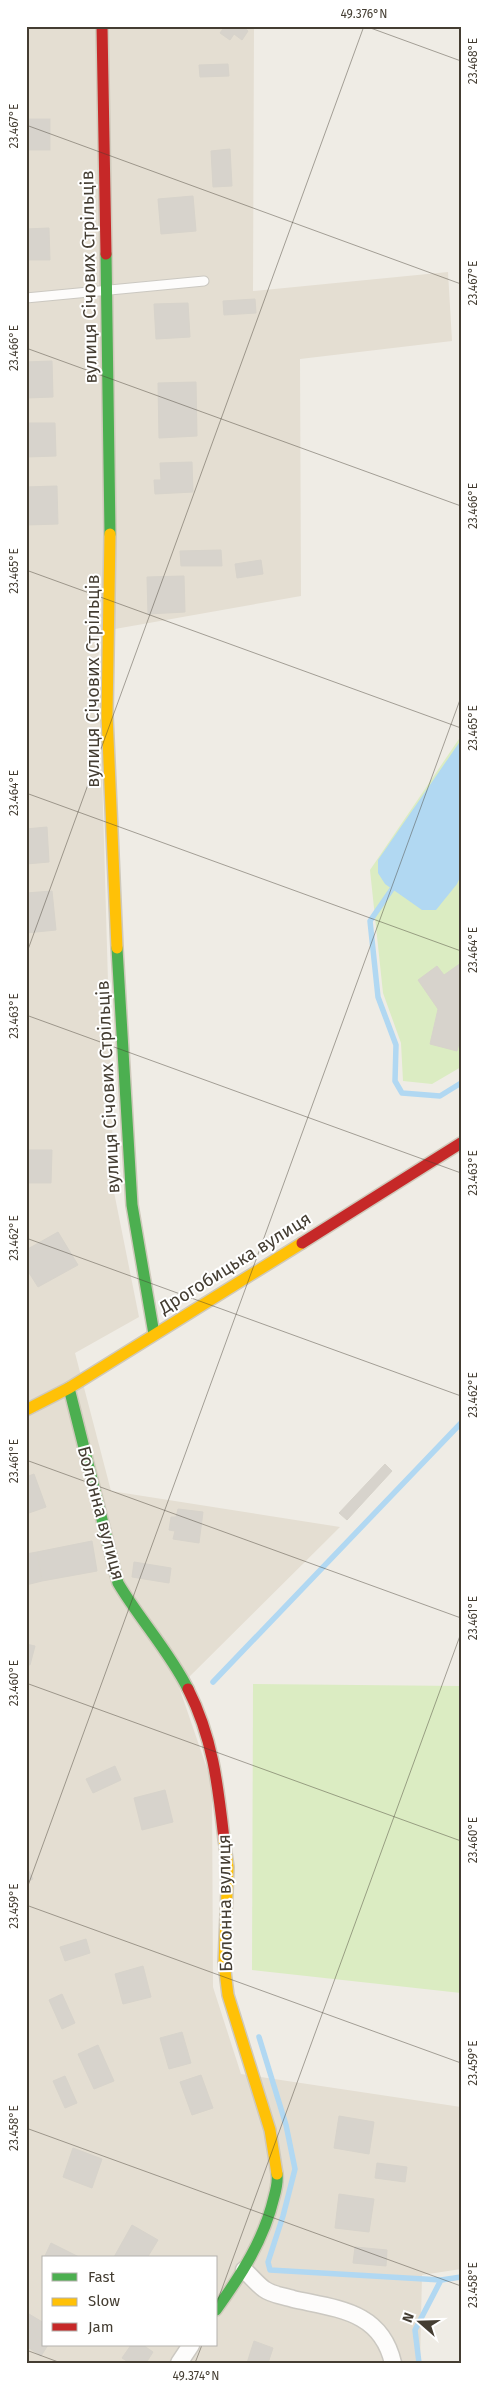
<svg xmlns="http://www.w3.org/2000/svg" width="487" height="2389" font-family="'Fira Sans',sans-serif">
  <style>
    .residential { fill: #e4ded2; fill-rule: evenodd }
    .green { fill: #dbecc2 }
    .water { fill: #b1d8f2 }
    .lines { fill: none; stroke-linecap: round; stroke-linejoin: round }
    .stream { stroke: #b1d8f2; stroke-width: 5.5 }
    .building { fill: #d7d3cc; stroke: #d7d3cb }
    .lane-casing { stroke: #cbc8c1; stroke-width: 11 }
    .street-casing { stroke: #cbc8c1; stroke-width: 19 }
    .fast-casing { stroke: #cfc9bb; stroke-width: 14 }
    .slow-casing { stroke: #cfc9bb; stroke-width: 14 }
    .jam-casing { stroke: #cfc9bb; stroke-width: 14 }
    .lane { stroke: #fdfcfb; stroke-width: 9 }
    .street { stroke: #fdfcfb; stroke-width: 16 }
    .fast { stroke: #4caf50; stroke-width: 11 }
    .slow { stroke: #ffc107; stroke-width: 11 }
    .jam { stroke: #c62828; stroke-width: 11 }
    .ticks { fill: none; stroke: #443d32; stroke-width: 1; stroke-opacity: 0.45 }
    .labels { text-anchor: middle; stroke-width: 4; stroke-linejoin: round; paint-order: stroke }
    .street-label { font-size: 18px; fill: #443d32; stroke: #fff }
    .neatline { fill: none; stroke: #443d32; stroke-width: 2 }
    .ticks-label { font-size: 12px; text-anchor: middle; fill: #443d32 }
  </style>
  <rect width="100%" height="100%" fill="#efece5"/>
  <!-- residential -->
  <path class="residential" d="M26 26H254L253 291 448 272 452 341 300 359 301 596 98 632 114 1192 139 1317 75 1353 111 1491 340 1527 179 1687 212 1783 213 1987 241 2074 461 2107V2269L422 2275 420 2363H26ZM44 2258H216V2345H44Z"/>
  <!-- green -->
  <g class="green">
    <path d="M461 736V1067L432 1084 403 1081 401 1043 383 993 370 870Z"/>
    <path d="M253 1684 461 1686V1993L252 1970Z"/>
  </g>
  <!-- water -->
  <path class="water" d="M461 740V875L457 884 436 910H422L385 884 378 873V860Z"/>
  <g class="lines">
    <!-- stream -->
    <g class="stream">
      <path d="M392 889 370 921 378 997 396 1045 395 1081 402 1093 440 1096 461 1083"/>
      <path d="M213 1682 461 1423"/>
      <path d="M259 2037 286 2125 295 2169 283 2216 268 2262 270 2270 441 2280"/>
      <path d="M419 2363 415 2330 441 2280 461 2277"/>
    </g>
  </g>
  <!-- building -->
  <g class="building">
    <path d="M225 26H242L248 31 242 40 234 34 230 40 220 33Z"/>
    <path d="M228 64 229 76 200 77 199 65Z"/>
    <rect x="26" y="119" width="24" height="31"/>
    <path d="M230 149 232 186 213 187 211 151Z"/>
    <path d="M193 196 196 231 161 234 158 199Z"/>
    <path d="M49 228 50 260H26V229Z"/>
    <path d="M255 299 256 313 224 315 223 301Z"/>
    <path d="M188 303 190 337 156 339 154 304Z"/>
    <path d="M52 361 53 397 26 398V362Z"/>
    <path d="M196 382 197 436 159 438 158 383Z"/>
    <path d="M26 423H55L56 456 26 457Z"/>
    <path d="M192 462 193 492 155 494 154 480H161L160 463Z"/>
    <path d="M57 486 58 524 26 525V487Z"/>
    <path d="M221 550 222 566H181L180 551Z"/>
    <path d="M261 560 263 574 237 578 235 564Z"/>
    <path d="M184 576 185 612 148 614 147 577Z"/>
    <path d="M47 827 49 862 26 864V829Z"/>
    <path d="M52 891 56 930 26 933V893Z"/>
    <path d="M461 963V1036L457 1051 430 1044 438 1009 418 980 437 966 444 975Z"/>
    <path d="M26 1150H52L51 1183H26Z"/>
    <path d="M58 1232 78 1265 38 1287 26 1268V1250Z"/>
    <path d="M385 1464 392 1471 347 1520 339 1513Z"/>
    <path d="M34 1474 46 1507 26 1514V1477Z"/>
    <path d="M178 1509 203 1512 199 1543 173 1539 175 1531 169 1530 171 1517H176Z"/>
    <path d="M92 1541 97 1571 42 1581 37 1552Z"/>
    <path d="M37 1552 42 1581 26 1585V1554Z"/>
    <path d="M134 1562 171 1568 169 1583 132 1577Z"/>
    <path d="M26 1644 35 1646 30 1665 26 1664Z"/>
    <path d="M115 1766 121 1780 93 1793 86 1779Z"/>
    <path d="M165 1790 173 1822 142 1830 134 1798Z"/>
    <path d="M26 1866 33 1879 26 1882Z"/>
    <path d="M86 1939 90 1953 65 1961 60 1947Z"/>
    <path d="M143 1966 151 1997 123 2004 115 1974Z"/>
    <path d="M62 1994 75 2023 62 2029 49 2000Z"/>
    <path d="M182 2032 191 2063 169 2069 160 2038Z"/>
    <path d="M98 2045 114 2081 94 2089 78 2054Z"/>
    <path d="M201 2075 213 2108 192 2115 180 2082Z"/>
    <path d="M65 2076 77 2103 65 2108 53 2081Z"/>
    <path d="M339 2116 374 2122 369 2154 334 2148Z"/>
    <path d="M73 2148 102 2159 92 2188 63 2177Z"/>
    <path d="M377 2163 407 2167 405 2182 375 2178Z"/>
    <path d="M339 2194 374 2199 369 2232 335 2228Z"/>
    <path d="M132 2225 158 2240 147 2258H115L114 2257Z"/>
    <path d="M51 2243 81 2258H44Z"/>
    <path d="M355 2247 387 2250 386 2266 353 2263Z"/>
    <path d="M29 2314 44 2323V2345H48L41 2356 26 2346V2319Z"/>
    <path d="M254 2341 273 2348 268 2363H247Z"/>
    <path d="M131 2345H143L153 2352 146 2363H130L122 2358Z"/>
  </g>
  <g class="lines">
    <!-- lane casing -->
    <g class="lane-casing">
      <path id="lane" d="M26 298 204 281"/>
    </g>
    <!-- street casing -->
    <g class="street-casing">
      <g id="street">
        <path d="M244 2270C251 2276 257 2284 264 2289 272 2295 284 2296 293 2299 338 2309 381 2311 393 2363"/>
        <path d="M179 2363 191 2345"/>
      </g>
    </g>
    <!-- fast casing -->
    <g class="fast-casing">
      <g id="fast">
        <path d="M106 254 110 534"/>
        <path d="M117 948 132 1205 154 1334"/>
        <path d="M69 1388 118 1583C140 1620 169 1651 188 1689"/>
        <path d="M216 2310C241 2275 264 2240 274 2197 276 2190 278 2182 277 2174"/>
      </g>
    </g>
    <!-- slow casing -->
    <g class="slow-casing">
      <g id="slow">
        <path d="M110 534 107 715 117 948"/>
        <path d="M26 1410 69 1388 302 1243"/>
        <path d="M224 1839 228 1867 224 1963 228 1995 270 2130 277 2174"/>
      </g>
    </g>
    <!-- jam casing -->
    <g class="jam-casing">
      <g id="jam">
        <path d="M102 26 106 254"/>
        <path d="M302 1243 461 1143"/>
        <path d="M188 1689C213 1738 218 1786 224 1839"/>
      </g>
    </g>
    <!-- lane -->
    <use href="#lane" class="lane"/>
    <!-- street -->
    <use href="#street" class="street"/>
    <!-- fast -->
    <use href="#fast" class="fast"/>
    <!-- slow -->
    <use href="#slow" class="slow"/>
    <!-- jam -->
    <use href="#jam" class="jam"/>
  </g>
  <!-- ticks -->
  <path class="ticks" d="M365 26 461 61M26 125 461 284M26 348 461 506M26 570 461 728M26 793 461 951M26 955 364 26M26 1015 461 1173M26 1238 461 1396M26 1460 461 1618M26 1683 461 1841M26 1891 461 697M26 1905 461 2063M26 2128 461 2286M216 2305 461 1633M26 2350 61 2363M195 2363 202 2345"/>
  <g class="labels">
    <!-- street labels -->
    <g class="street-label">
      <text transform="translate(89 277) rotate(-91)" y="6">вулиця Січових Стрільців</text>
      <text transform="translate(93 681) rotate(-90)" y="6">вулиця Січових Стрільців</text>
      <text transform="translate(108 1087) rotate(-93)" y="6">вулиця Січових Стрільців</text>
      <text transform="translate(235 1263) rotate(-32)" y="6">Дрогобицька вулиця</text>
      <text transform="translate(101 1513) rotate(75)" y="6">Болонна вулиця</text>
      <text transform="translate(225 1903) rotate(-91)" y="6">Болонна вулиця</text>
    </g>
  </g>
  <!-- border -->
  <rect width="487" height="2389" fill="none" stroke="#ffffff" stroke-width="55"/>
  <!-- legend -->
  <rect x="42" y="2256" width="175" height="90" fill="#ffffff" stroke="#b4b1ad"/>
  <rect x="52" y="2273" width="25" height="8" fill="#4caf50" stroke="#b4b1ad"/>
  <text x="88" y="2282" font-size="15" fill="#443d32">Fast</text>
  <rect x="52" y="2298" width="25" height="8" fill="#ffc107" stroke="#b4b1ad"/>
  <text x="88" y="2306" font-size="15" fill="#443d32">Slow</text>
  <rect x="52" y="2323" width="25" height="8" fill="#c62828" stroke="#b4b1ad"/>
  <text x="88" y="2332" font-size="15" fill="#443d32">Jam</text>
  <!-- north arrow -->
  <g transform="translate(420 2322) rotate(290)" stroke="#ffffff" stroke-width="4" paint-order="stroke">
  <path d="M0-4L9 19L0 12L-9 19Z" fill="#443d32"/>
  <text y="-8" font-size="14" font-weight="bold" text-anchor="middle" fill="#443d32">N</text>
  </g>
  <rect x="28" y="28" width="432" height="2334" class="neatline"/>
  <g class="ticks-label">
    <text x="364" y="18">49.376°N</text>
    <text transform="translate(473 61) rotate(-90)" y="4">23.468°E</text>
    <text transform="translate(14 126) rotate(-90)" y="4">23.467°E</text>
    <text transform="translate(473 283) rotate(-90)" y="4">23.467°E</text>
    <text transform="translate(14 348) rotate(-90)" y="4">23.466°E</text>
    <text transform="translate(473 506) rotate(-90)" y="4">23.466°E</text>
    <text transform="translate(14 571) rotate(-90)" y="4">23.465°E</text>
    <text transform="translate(473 728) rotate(-90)" y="4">23.465°E</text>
    <text transform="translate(14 793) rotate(-90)" y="4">23.464°E</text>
    <text transform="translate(473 950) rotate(-90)" y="4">23.464°E</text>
    <text transform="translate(14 1016) rotate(-90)" y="4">23.463°E</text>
    <text transform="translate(473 1173) rotate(-90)" y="4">23.463°E</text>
    <text transform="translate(14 1238) rotate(-90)" y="4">23.462°E</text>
    <text transform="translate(473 1395) rotate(-90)" y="4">23.462°E</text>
    <text transform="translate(14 1461) rotate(-90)" y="4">23.461°E</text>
    <text transform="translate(473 1618) rotate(-90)" y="4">23.461°E</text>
    <text transform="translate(14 1683) rotate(-90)" y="4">23.460°E</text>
    <text transform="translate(473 1840) rotate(-90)" y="4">23.460°E</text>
    <text transform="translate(14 1906) rotate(-90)" y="4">23.459°E</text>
    <text transform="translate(473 2063) rotate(-90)" y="4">23.459°E</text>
    <text transform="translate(14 2128) rotate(-90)" y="4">23.458°E</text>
    <text transform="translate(473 2285) rotate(-90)" y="4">23.458°E</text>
    <text x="196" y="2380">49.374°N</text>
  </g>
</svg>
